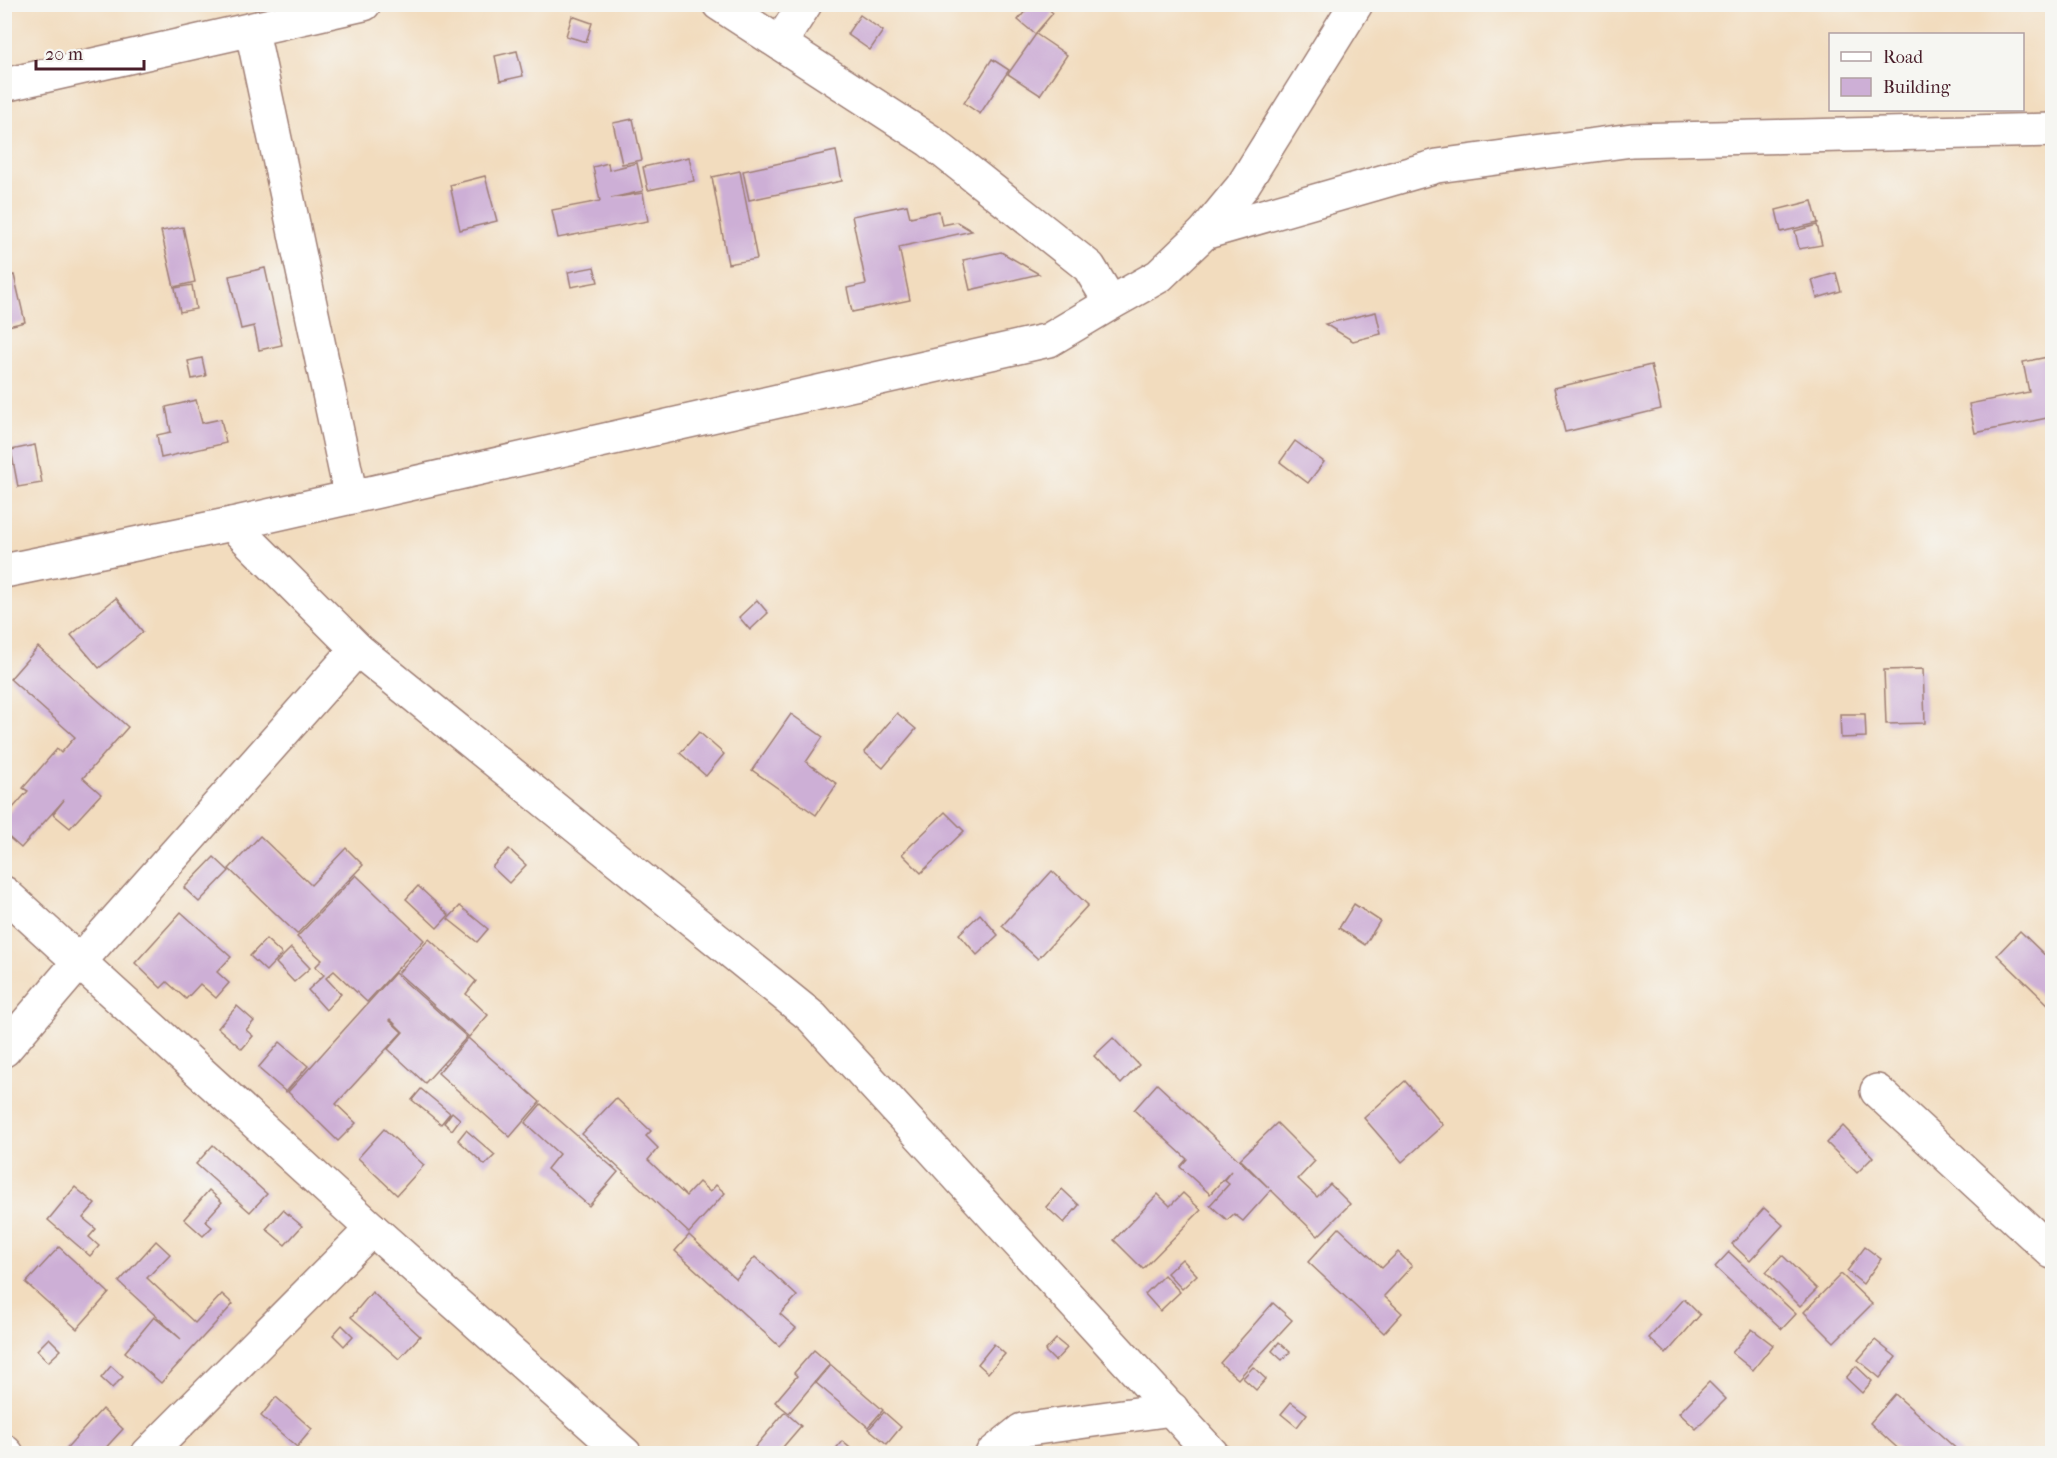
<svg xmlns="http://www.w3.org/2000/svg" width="2057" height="1458" font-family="'IM FELL French Canon',serif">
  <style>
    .building { fill: #cdafd6 }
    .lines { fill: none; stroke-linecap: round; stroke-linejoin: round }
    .minor-casing { stroke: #9e7e74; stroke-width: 36 }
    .minor { stroke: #fff; stroke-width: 33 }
  </style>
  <rect width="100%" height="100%" fill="#f6f6f2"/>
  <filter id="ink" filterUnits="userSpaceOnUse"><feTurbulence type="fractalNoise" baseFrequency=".0167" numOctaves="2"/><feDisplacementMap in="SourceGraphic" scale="12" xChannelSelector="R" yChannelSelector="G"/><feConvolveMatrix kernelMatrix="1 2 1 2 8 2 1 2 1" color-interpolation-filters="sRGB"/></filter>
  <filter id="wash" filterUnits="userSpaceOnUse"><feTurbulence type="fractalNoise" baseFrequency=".008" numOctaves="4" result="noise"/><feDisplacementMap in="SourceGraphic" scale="24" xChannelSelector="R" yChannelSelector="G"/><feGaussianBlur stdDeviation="1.35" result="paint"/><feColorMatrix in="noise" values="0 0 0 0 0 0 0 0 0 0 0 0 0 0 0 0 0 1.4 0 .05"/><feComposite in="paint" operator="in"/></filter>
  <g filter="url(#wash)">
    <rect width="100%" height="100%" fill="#f2dcbe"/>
    <g id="blocks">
      <!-- building -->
      <g class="building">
        <path d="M1031 4H1043L1053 13 1035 34 1018 20Z"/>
        <path d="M860 15 883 31 870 50 847 34Z"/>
        <path d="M572 16 592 23 586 42 566 36Z"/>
        <path d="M1036 34 1067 55 1040 95 1008 74Z"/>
        <path d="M517 51 523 76 500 81 495 56Z"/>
        <path d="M992 59 1009 70 980 114 964 103Z"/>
        <path d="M633 119 642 160 622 164 613 123Z"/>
        <path d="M836 151 842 181 749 200 743 171Z"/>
        <path d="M689 157 694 181 648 190 643 167Z"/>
        <path d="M608 163 609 170 637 163 643 191 611 198 643 193 648 221 558 238 552 210 600 201 593 167Z"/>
        <path d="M740 171 757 259 728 264 712 177Z"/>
        <path d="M485 176 497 221 460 230 450 185Z"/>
        <path d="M1812 201 1818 223 1781 232 1776 210Z"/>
        <path d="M907 205 910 217 939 211 942 225 957 222 972 231 899 247 910 300 852 312 847 288 866 284 852 216Z"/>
        <path d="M1817 225 1822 245 1799 249 1795 231Z"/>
        <path d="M183 227 195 282 174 287 161 231Z"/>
        <path d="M1001 252 1039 274 970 290 963 260Z"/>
        <path d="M594 267 598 282 571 287 568 272Z"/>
        <path d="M265 268 282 345 259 350 254 326 241 329 229 276Z"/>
        <path d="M1836 273 1841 291 1817 298 1812 280Z"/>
        <path d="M14 275 25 322 4 327V277Z"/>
        <path d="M192 285 196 309 180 312 175 288Z"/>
        <path d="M1376 312 1381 334 1353 341 1325 324Z"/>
        <path d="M2048 357 2052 380V417L1975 433 1969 404 2029 392 2023 362Z"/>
        <path d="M202 358 206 376 192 379 188 361Z"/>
        <path d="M1651 365 1661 409 1565 432 1554 388Z"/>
        <path d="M196 400 202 423 221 419 226 443 161 458 157 435 171 432 166 407Z"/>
        <path d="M1295 441 1324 462 1308 483 1280 462Z"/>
        <path d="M35 445 42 483 18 487 11 450Z"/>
        <path d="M116 598 143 632 99 668 71 635Z"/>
        <path d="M757 600 768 613 750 630 739 617Z"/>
        <path d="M38 647 128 727 83 778 101 794 70 828 53 814 64 800 21 848 4 833V818L28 791 23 788 57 749 61 753 75 737 10 679Z"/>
        <path d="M1923 669 1925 723 1886 724 1884 670Z"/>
        <path d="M897 713 916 729 883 768 864 752Z"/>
        <path d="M791 714 823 737 806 762 837 784 816 815 752 770Z"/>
        <path d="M1840 714H1865L1866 737 1841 738Z"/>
        <path d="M699 732 724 754 706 776 680 753Z"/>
        <path d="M945 812 964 831 921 873 902 854Z"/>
        <path d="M260 836 311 885 346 848 363 865 297 934 229 869Z"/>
        <path d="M509 849 526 865 509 883 492 867Z"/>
        <path d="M214 857 229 871 199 902 184 888Z"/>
        <path d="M1052 871 1088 905 1038 959 1002 926Z"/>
        <path d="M356 875 424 940 367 1002 334 971 326 978 341 994 326 1010 308 990 324 975 315 967 322 960 297 937Z"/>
        <path d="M418 886 449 915 437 928 406 899Z"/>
        <path d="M1354 904 1380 921 1365 945 1339 928Z"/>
        <path d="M460 906 488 929 477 942 448 919Z"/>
        <path d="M181 912 231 957 217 972 229 983 216 998 200 984 186 999 167 982 161 988 135 963Z"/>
        <path d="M980 914 998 935 977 955 959 934Z"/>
        <path d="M2020 931 2052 962V1008L1997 955Z"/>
        <path d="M266 939 282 954 266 971 250 956Z"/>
        <path d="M429 939 476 981 466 994 488 1015 469 1037 398 973Z"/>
        <path d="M291 948 310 968 294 982 276 963Z"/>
        <path d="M395 973 467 1037 425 1083 388 1049 403 1032 390 1019 389 1020 402 1032 336 1104 356 1123 338 1141 288 1092Z"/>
        <path d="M237 1006 254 1021 246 1030 253 1036 242 1049 218 1028Z"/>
        <path d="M468 1038 540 1102 510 1137 438 1073Z"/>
        <path d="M1113 1038 1139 1065 1121 1084 1094 1056Z"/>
        <path d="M280 1042 308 1066 286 1092 258 1068Z"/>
        <path d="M1405 1081 1443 1125 1402 1162 1364 1118Z"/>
        <path d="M1157 1084 1269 1188 1240 1159 1277 1123 1315 1161 1298 1179 1317 1197 1330 1184 1350 1204 1318 1236 1271 1190 1243 1221 1234 1214 1227 1220 1210 1205 1229 1184 1224 1180 1231 1171 1210 1194 1180 1167 1187 1159 1134 1110Z"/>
        <path d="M421 1089 450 1113 441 1124 412 1100Z"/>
        <path d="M616 1098 651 1131 646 1136 658 1148 648 1160 686 1196 699 1182 710 1192 716 1185 725 1193 689 1233 582 1134Z"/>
        <path d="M541 1104 618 1172 589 1206 547 1169 559 1154 525 1123Z"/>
        <path d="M452 1112 460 1119 452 1130 444 1123Z"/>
        <path d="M1843 1126 1873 1157 1857 1173 1827 1143Z"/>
        <path d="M384 1129 424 1165 397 1195 358 1158Z"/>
        <path d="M466 1130 495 1155 485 1165 458 1140Z"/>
        <path d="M213 1145 267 1194 250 1212 196 1164Z"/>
        <path d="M75 1187 95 1204 83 1218 96 1229 89 1237 99 1246 90 1256 48 1220Z"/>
        <path d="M1062 1189 1079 1205 1064 1223 1046 1207Z"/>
        <path d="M209 1190 222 1202 205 1221 212 1227 203 1236 184 1219Z"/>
        <path d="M1183 1193 1201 1210 1143 1269 1114 1240 1158 1194 1170 1206Z"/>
        <path d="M1764 1208 1783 1225 1750 1261 1732 1244Z"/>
        <path d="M283 1210 302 1226 285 1245 266 1229Z"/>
        <path d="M1339 1228 1382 1268 1398 1252 1412 1266 1384 1296 1402 1313 1384 1333 1308 1262Z"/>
        <path d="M689 1235 736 1279 755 1257 797 1296 780 1314 796 1328 779 1346 675 1251Z"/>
        <path d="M156 1241 170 1254 147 1278 195 1323 222 1294 233 1304 161 1383 125 1352 154 1317 181 1339 119 1282Z"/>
        <path d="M59 1247 109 1293 77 1329 26 1283Z"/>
        <path d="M1865 1247 1881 1259 1863 1284 1847 1271Z"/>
        <path d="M1729 1252 1796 1314 1782 1329 1715 1267Z"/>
        <path d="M1782 1255 1817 1289 1800 1306 1766 1272Z"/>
        <path d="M1182 1259 1197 1275 1182 1289 1167 1273Z"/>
        <path d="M1841 1274 1872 1304 1834 1342 1804 1312Z"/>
        <path d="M1164 1275 1180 1292 1160 1311 1145 1294Z"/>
        <path d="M372 1292 420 1336 399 1359 351 1317Z"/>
        <path d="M1684 1299 1700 1315 1666 1354 1649 1338Z"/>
        <path d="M1273 1303 1292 1320 1238 1379 1220 1363Z"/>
        <path d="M342 1325 353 1336 344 1346 333 1335Z"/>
        <path d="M1752 1329 1773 1345 1753 1370 1732 1353Z"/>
        <path d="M49 1338 61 1350 48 1362 37 1350Z"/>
        <path d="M1056 1339 1067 1348 1055 1361 1045 1351Z"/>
        <path d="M1875 1340 1896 1357 1880 1378 1858 1360Z"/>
        <path d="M1279 1342 1290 1352 1282 1360 1272 1351Z"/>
        <path d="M994 1344 1005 1354 988 1373 978 1364Z"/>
        <path d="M814 1350 830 1364 789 1413 775 1402 797 1376 794 1373Z"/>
        <path d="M831 1365 883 1410 868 1427 816 1383Z"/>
        <path d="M111 1366 123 1377 112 1388 101 1378Z"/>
        <path d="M1856 1366 1872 1381 1862 1393 1846 1378Z"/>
        <path d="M1253 1367 1266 1379 1256 1390 1243 1378Z"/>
        <path d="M1709 1382 1726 1399 1696 1429 1679 1413Z"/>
        <path d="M1895 1394 1962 1454H1904L1870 1423Z"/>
        <path d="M276 1397 312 1429 297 1447 261 1416Z"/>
        <path d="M1291 1402 1307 1414 1297 1427 1281 1414Z"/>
        <path d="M102 1409 123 1429 100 1454H61Z"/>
        <path d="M785 1412 801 1426 777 1454H749Z"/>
        <path d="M884 1412 901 1427 887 1444 869 1429Z"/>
        <path d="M842 1441 850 1448 846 1454H836L834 1451Z"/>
      </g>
    </g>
  </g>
  <g filter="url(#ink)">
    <use href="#blocks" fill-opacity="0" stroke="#9e7e74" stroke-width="1.5"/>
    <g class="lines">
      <!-- minor casing -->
      <g class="minor-casing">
        <g id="minor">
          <path d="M252 31 351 497"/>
          <path d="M780 43 805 4"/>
          <path d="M4 85 364 4"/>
          <path d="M1204 233 1437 166 1632 140 2052 130"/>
          <path d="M1111 303 1159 276 1204 233 1242 187 1356 4"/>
          <path d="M232 524 357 649 812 1017 1212 1454"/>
          <path d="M4 571 232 524 1049 340 1111 303 1089 267 930 141 719 4"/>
          <path d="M4 893 372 1229 625 1454"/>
          <path d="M4 1050 80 961 357 649"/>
          <path d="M1877 1091 2052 1252"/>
          <path d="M4 1451 7 1454"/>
          <path d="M148 1454 372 1229"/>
          <path d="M992 1454 1022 1430 1172 1409"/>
        </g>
      </g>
      <!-- minor -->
      <use href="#minor" class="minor"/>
    </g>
  </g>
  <!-- margin -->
  <rect width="2057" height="1458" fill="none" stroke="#f6f6f2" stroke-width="24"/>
  <!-- legend -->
  <rect x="1829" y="33" width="195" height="78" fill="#f6f6f2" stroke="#b1a0a2" stroke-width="1.5"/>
  <rect x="1841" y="52" width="30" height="9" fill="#ffffff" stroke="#b1a0a2" stroke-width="1.5"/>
  <text x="1883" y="63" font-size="18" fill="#4a1f2b">Road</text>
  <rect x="1841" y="78" width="30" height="18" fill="#cdafd6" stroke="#b1a0a2" stroke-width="1.5"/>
  <text x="1883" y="93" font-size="18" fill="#4a1f2b">Building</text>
  <!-- scale -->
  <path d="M36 60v9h108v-9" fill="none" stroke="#4a1f2b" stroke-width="3"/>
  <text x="45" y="60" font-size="18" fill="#4a1f2b" stroke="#f6f6f2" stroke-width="4.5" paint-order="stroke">20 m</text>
</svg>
